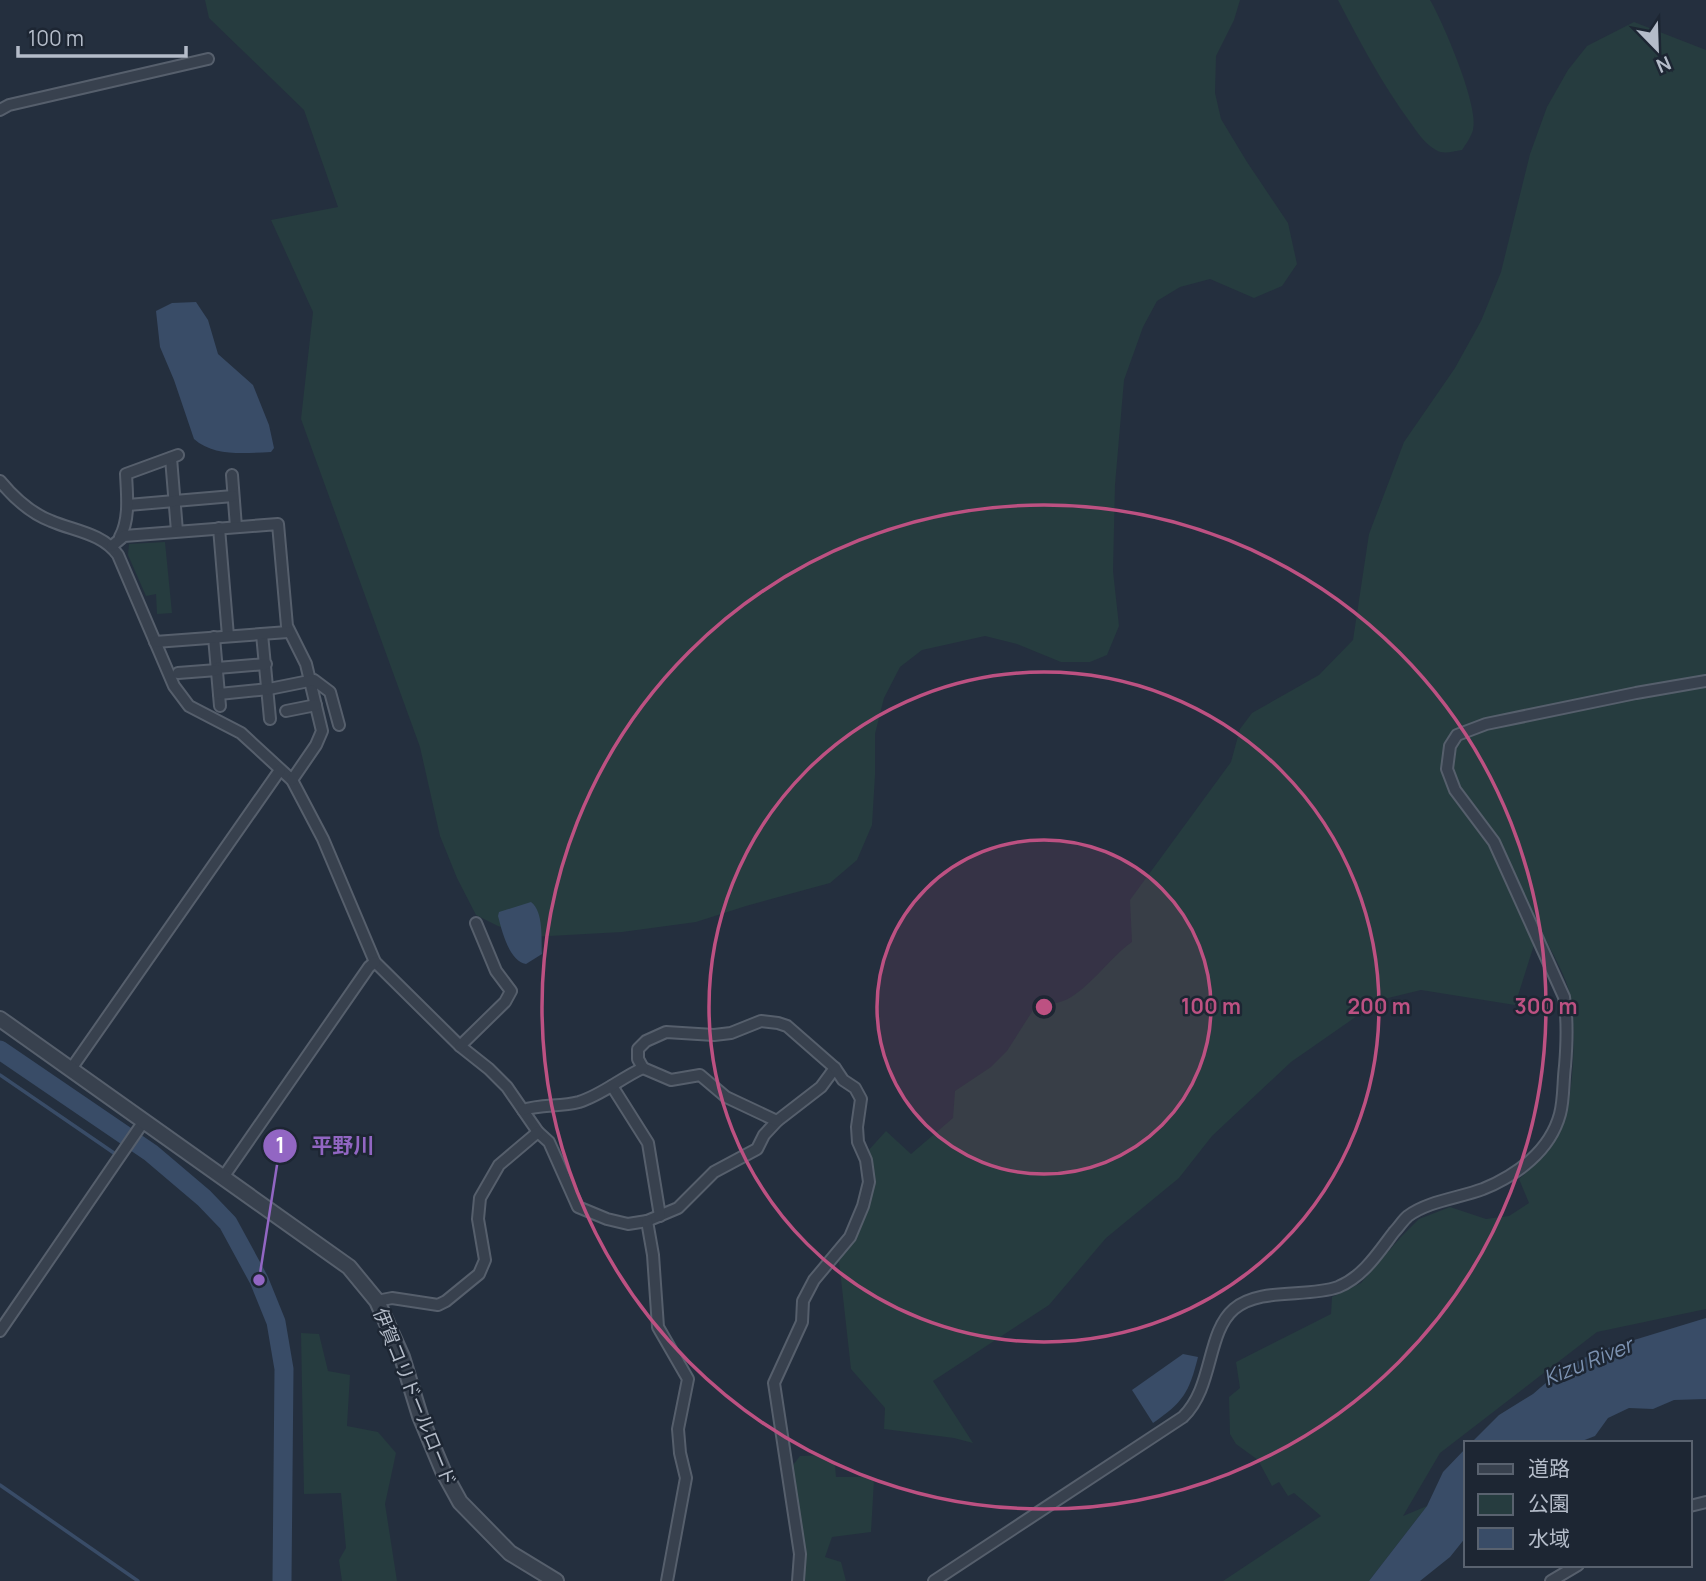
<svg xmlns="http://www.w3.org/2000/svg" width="1706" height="1581" font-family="Manrope,'Noto Sans JP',sans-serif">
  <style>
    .green { fill: #263c3f }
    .water { fill: #394c67 }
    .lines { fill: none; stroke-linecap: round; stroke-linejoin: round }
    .stream { stroke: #394c67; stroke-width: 3.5 }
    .river { stroke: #394c67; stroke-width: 19 }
    .minor-casing { stroke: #565f6c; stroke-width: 14 }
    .tertiary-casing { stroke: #565f6c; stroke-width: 18 }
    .minor { stroke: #38414e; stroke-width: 10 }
    .tertiary { stroke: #38414e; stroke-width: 14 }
    .ring { fill: none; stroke: #bd5182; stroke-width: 3.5 }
    .labels { text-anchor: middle; stroke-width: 5; stroke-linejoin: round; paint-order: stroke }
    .street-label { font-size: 19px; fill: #b4bcc9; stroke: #1d2633 }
    .water-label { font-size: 21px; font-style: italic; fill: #7c92b1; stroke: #1d2633 }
    .centre { fill: #bd5182; stroke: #1d2633; stroke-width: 3.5 }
    .ring-label { font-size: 21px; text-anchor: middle; font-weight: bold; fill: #bd5182; stroke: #1d2633; stroke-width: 5; stroke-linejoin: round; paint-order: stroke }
    .leader { fill: none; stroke: #9266c3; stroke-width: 2.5 }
    .callout-dot { fill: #9266c3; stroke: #1d2633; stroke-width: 2.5 }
    .mark-label { font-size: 21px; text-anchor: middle; font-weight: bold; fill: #fff }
    .callout-label { font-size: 21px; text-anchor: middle; font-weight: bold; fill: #9266c3; stroke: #1d2633; stroke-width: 5; stroke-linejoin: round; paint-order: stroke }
  </style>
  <rect width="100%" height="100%" fill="#242f3e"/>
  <!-- green -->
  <g class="green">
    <path d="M205 0H1240L1234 20 1216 56 1215 93 1221 119 1247 162 1288 223 1297 264 1282 286 1254 298 1210 279 1180 287 1157 301 1143 327 1124 380 1115 485 1113 571 1119 626 1107 655 1090 662H1061L1017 644 985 636 922 650 900 667 884 698 875 734V775L872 825 857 860 830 883 746 906 696 922 622 932 531 937 498 926 476 915 457 878 440 836 420 747 301 419 313 312 271 220 338 207 304 110 209 18Z"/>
    <path d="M1338 0H1430C1443 22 1480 108 1473 130 1471 137 1466 144 1462 150 1453 151 1444 155 1436 150 1425 144 1417 132 1410 122 1382 84 1360 42 1338 0Z"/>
    <path d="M1634 22 1706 50V1309L1597 1332 1440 1453 1403 1516 1427 1506 1369 1581H1223L1321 1516 1294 1493 1288 1496 1279 1482 1272 1486 1258 1460 1236 1444 1230 1434 1229 1397 1240 1388 1236 1362 1331 1314 1332 1297 1361 1283 1400 1238 1419 1219 1450 1207 1486 1219 1509 1216 1529 1203 1519 1179C1534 1166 1549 1151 1559 1134 1574 1107 1577 1025 1570 995 1566 976 1554 957 1546 940L1534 945 1515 1005 1421 990 1380 1000 1291 1062 1212 1136 1179 1178 1106 1238 1049 1305 933 1381 973 1443 954 1438 884 1429 885 1408 851 1369 839 1261 853 1239 866 1206 867 1152 886 1131 911 1154 953 1118 955 1091 991 1067 1007 1051 1035 1007C1044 1005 1055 1004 1063 1001 1086 993 1110 957 1132 942L1130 900 1231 762 1240 729 1252 713 1319 675 1353 640 1369 534 1404 442 1455 368 1481 321 1501 272 1530 154 1547 107 1568 70 1587 46Z"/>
    <path d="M165 542 172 613 157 614 156 594 146 596 128 555 129 544Z"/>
    <path d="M301 1333 319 1334 328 1371 350 1375 347 1426 378 1432 396 1453 385 1504 397 1581H342L339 1560 346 1548 341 1493 304 1494Z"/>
    <path d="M823 1455 835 1465 836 1477H867L874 1480 871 1532 832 1537 825 1557 841 1562 846 1581H801L790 1469 800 1456Z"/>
  </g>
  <!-- water -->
  <g class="water">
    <path d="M196 302 208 320 218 354 253 385 269 425 274 448 271 452C245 453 214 457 194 439L174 380 160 347 156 311 172 303Z"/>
    <path d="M531 902C544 912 541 939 542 954L526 964C509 961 502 931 498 916L499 912Z"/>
    <path d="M1706 1318V1399L1674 1400 1653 1409 1629 1408 1608 1418 1595 1436 1577 1443H1471L1499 1415 1533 1394 1562 1369 1598 1351Z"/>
    <path d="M1183 1354 1198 1357C1189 1393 1183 1402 1153 1423L1132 1390Z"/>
    <path d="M1466 1448V1537L1450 1557 1420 1581H1369L1427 1506 1443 1472Z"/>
  </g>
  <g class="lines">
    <!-- stream -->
    <g class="stream">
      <path d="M0 1075 114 1153"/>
      <path d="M0 1485 138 1581"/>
    </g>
    <!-- river -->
    <path class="river" d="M0 1050 151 1153 204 1198 228 1223 259 1280 276 1322 284 1369 282 1581"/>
    <!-- minor casing -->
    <g class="minor-casing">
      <g id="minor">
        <path d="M0 110 9 105 208 59"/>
        <path d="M171 458 177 531"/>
        <path d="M232 475 236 527"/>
        <path d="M0 481C14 498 30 513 51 521 74 531 102 533 118 555L174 686 189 706 241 733 292 780 323 839 375 962 460 1046 489 1069 507 1087 538 1132 549 1142 578 1207 607 1219 628 1224 647 1221 678 1208 714 1172 757 1149 764 1135 777 1121 821 1087 835 1068"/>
        <path d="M128 505 233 496"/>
        <path d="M219 528 228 636"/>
        <path d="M120 537C130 519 127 495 126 474L178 455"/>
        <path d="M112 546 124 536 278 524 287 626 306 664 322 731 316 745 292 780"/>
        <path d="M262 634 270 719"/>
        <path d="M214 637 220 706"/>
        <path d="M155 642 288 632"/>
        <path d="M217 668 266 664"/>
        <path d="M178 673 217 670"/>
        <path d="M219 694 269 689 314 680 330 692 339 725"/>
        <path d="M286 711 316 705"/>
        <path d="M460 1046 505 1002 511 991 496 971 476 923"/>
        <path d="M643 1068 671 1080 700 1075 726 1097 777 1121"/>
        <path d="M71 1069 280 770"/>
        <path d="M612 1086 648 1143 660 1216"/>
        <path d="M523 1110C541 1104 560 1107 579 1102 602 1095 621 1078 643 1068L638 1059V1049L646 1041 666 1032 714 1035 731 1033 761 1021 778 1023 787 1026 835 1068 843 1080 855 1088 861 1099 857 1127 858 1142 866 1160 869 1182 863 1206 850 1237 814 1280 803 1301 802 1322 774 1383 800 1554 798 1581"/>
        <path d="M224 1176 369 967 375 962"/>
        <path d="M647 1221 653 1255 658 1327 688 1379 678 1429 680 1453 686 1478 667 1581"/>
        <path d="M377 1301 392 1298 438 1305 446 1301 479 1274 485 1260 478 1219 480 1198 499 1165 538 1132"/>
        <path d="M0 1331 144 1121"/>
        <path d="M1690 1506 1706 1502"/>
        <path d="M934 1581 1183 1417C1214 1387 1206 1333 1234 1309 1260 1287 1307 1298 1338 1287 1363 1277 1378 1253 1394 1232 1399 1227 1403 1220 1408 1216 1428 1201 1459 1198 1483 1189 1517 1175 1550 1151 1560 1114 1564 1099 1563 1081 1565 1066 1567 1042 1568 1020 1564 997L1494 842 1455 790 1447 769 1450 746 1457 735 1486 724 1636 693 1706 681"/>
        <path d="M1551 1581 1578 1565"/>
      </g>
    </g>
    <!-- tertiary casing -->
    <g class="tertiary-casing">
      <path id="tertiary" d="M0 1019 349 1267 377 1301 402 1357 420 1416 443 1471 460 1502 510 1553 556 1581"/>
    </g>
    <!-- minor -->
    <use href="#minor" class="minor"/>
    <!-- tertiary -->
    <use href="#tertiary" class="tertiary"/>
  </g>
  <!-- distance rings -->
  <circle cx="1044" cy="1007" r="167" fill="#bd5182" fill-opacity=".12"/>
  <g class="ring">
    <circle cx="1044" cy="1007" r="167"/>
    <circle cx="1044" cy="1007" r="335"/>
    <circle cx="1044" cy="1007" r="502"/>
  </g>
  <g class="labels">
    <!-- street labels -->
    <g class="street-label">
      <text transform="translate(415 1397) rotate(68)" y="7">伊賀コリドールロード</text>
    </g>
    <!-- water labels -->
    <g class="water-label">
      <text transform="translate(1588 1362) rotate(-22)" y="7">Kizu River</text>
    </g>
  </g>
  <circle cx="1044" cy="1007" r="10" class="centre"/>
  <g class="ring-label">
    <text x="1211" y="1014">100 m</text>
    <text x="1379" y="1014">200 m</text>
    <text x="1546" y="1014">300 m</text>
  </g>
  <!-- callouts -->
  <path class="leader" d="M259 1280L280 1146"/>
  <g class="callout-dot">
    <circle cx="259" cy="1280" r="7"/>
    <circle cx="280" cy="1146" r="18"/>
  </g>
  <g class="mark-label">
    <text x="280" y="1153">1</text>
  </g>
  <g class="callout-label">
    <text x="343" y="1153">平野川</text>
  </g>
  <!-- legend -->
  <rect x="1464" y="1441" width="228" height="126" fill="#1d2633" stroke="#59626f" stroke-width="2"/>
  <rect x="1478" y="1464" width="35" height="10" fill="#38414e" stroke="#59626f" stroke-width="2"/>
  <text x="1528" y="1476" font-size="21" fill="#b4bcc9">道路</text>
  <rect x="1478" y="1494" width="35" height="21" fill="#263c3f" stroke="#59626f" stroke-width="2"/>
  <text x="1528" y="1511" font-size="21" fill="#b4bcc9">公園</text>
  <rect x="1478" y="1528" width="35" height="21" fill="#394c67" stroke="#59626f" stroke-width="2"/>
  <text x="1528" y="1546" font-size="21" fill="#b4bcc9">水域</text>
  <!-- north arrow -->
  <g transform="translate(1657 49) rotate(157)" stroke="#1d2633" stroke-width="5" paint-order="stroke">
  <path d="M0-5L12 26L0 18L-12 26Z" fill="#b4bcc9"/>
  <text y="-10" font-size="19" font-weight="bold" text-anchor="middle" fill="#b4bcc9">N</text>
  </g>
  <!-- scale -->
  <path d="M18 46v10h168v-10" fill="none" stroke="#b4bcc9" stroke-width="3.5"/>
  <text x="28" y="46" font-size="21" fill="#b4bcc9" stroke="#1d2633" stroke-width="5" paint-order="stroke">100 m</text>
</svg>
